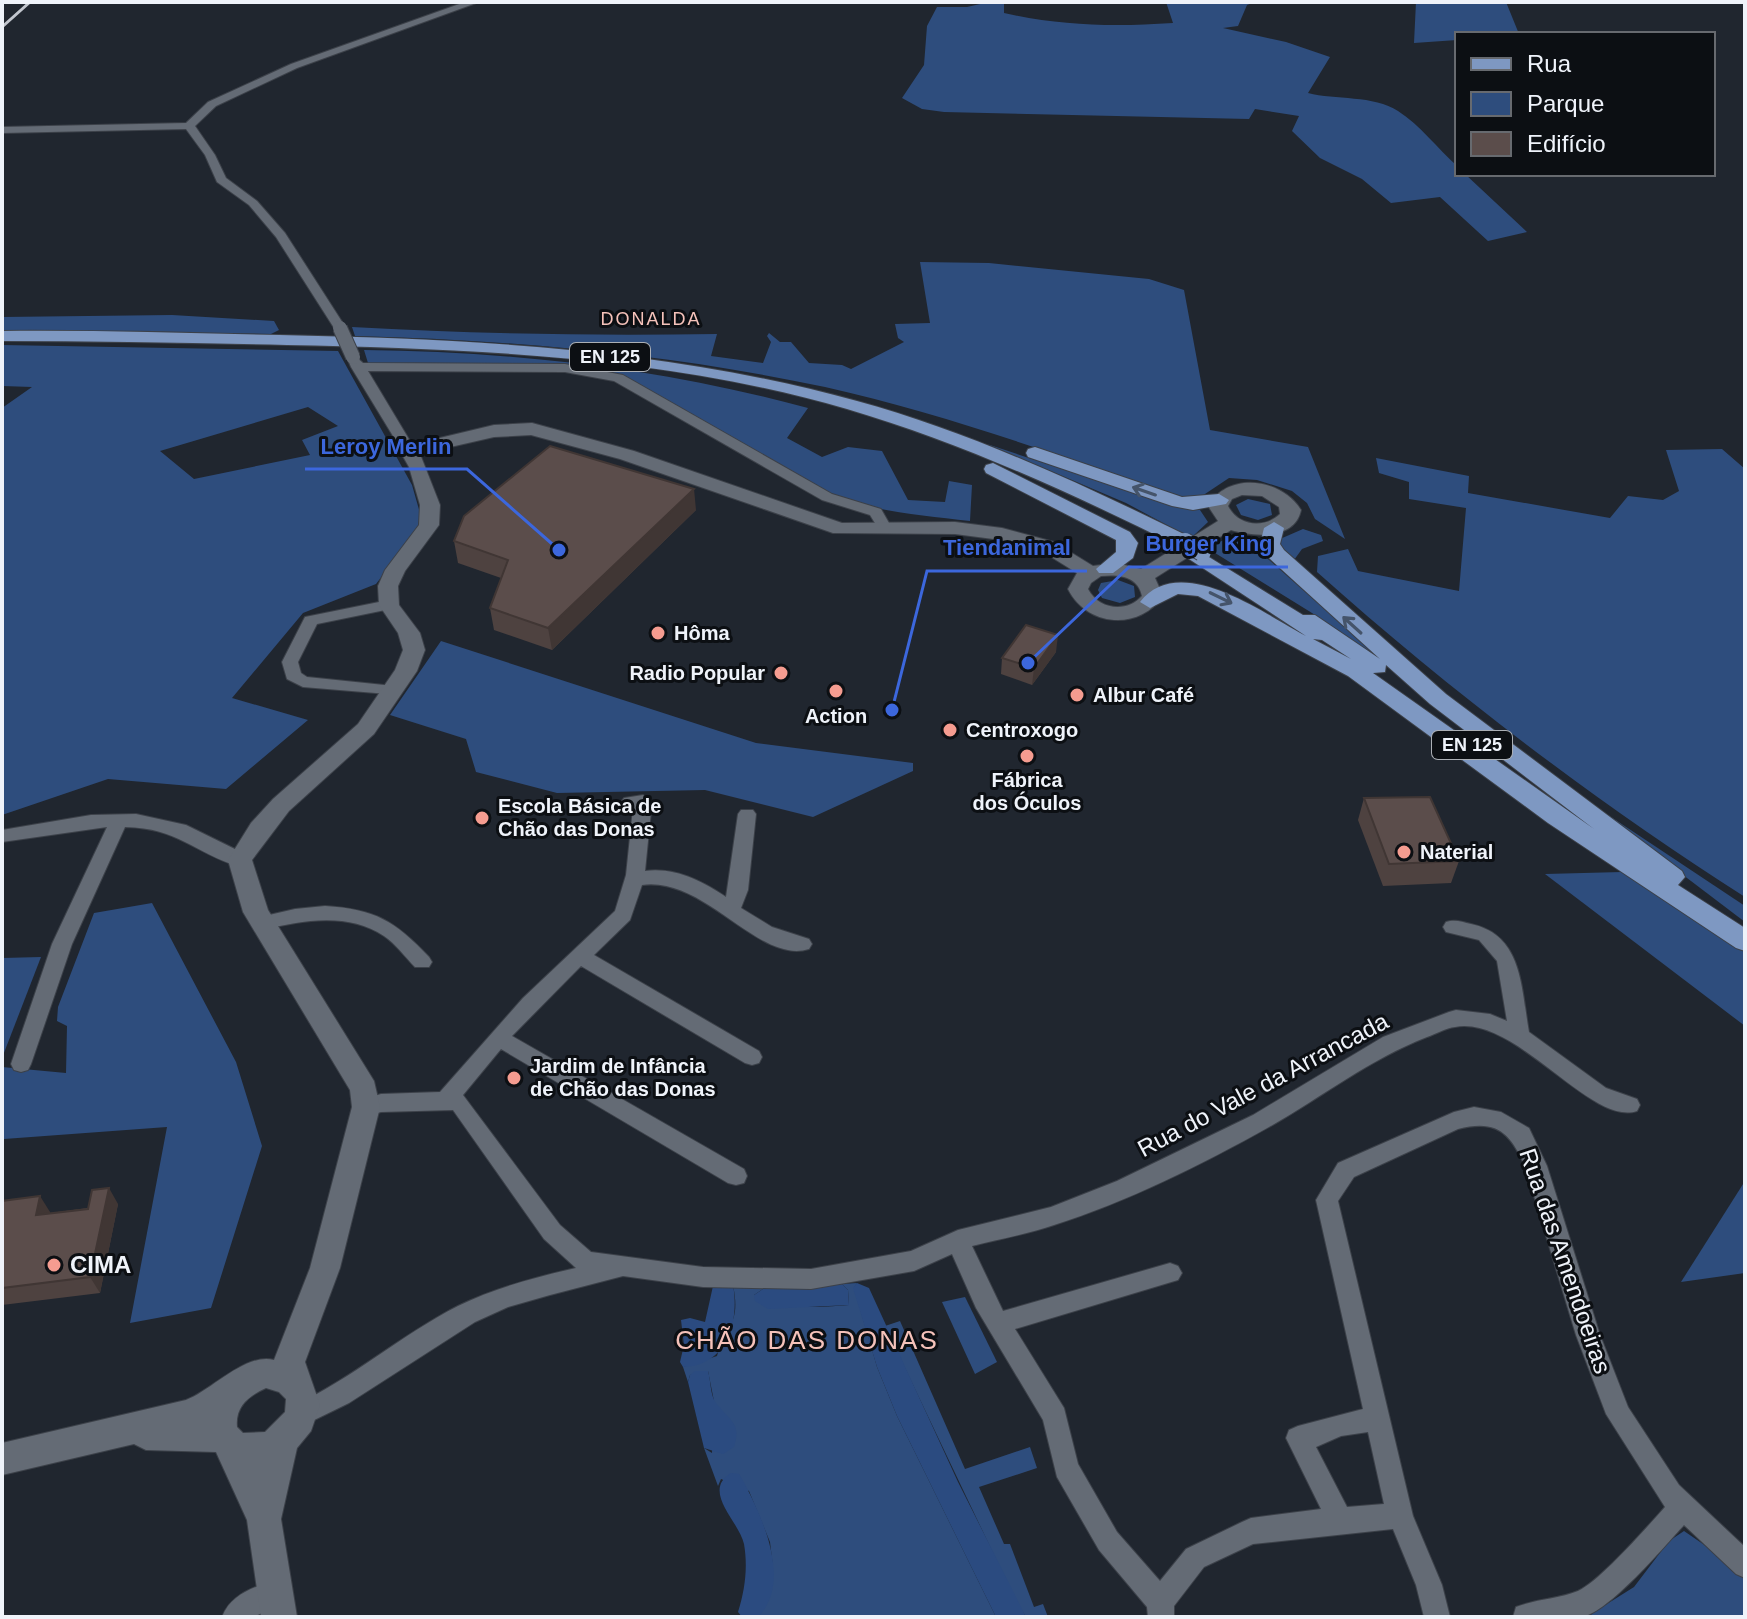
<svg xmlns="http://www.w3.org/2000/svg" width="1747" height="1619" font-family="Helvetica,sans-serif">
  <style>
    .green { fill: #2e4d7d; fill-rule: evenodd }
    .forest { fill: #2b4b80 }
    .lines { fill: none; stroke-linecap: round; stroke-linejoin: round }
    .street-casing { stroke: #3c4149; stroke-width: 2 }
    .secondary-casing { stroke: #3c4149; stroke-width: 2 }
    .primary-casing { stroke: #3c4149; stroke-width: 2 }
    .street { fill: #646b75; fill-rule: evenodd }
    .secondary { fill: #646b75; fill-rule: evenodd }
    .primary { fill: #7e98c2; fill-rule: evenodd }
    .rail { stroke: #c2c6ce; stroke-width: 3 }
    .street-bridge-casing { stroke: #3c4149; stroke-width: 16; stroke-linecap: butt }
    .primary-bridge-casing { stroke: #3c4149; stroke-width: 20; stroke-linecap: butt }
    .street-bridge { stroke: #646b75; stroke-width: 14 }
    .primary-bridge { stroke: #7e98c2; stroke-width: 18 }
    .wall { fill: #4e4240 }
    .shaded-wall { fill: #403634 }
    .building { fill: #5b4d4b; stroke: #403634; stroke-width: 2 }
    .oneway { stroke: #45546a }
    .poi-dot { fill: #f59c90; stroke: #0c0f13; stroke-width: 3 }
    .labels { text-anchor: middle; stroke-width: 6; stroke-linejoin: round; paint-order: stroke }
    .far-neighbourhood-label { font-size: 18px; letter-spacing: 2px; fill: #f5c2ba; stroke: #0c0f13 }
    .shield { fill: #0c0f13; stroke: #abafb5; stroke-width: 2 }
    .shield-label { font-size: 18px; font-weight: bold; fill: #eff3fa }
    .poi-label { font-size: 20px; font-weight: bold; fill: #eff3fa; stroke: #0c0f13; text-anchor: start }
    .near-street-label { font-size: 24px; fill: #eff3fa; stroke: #0c0f13 }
    .near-poi-label { font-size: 24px; font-weight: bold; fill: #eff3fa; stroke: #0c0f13; text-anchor: start }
    .near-neighbourhood-label { font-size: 26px; letter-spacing: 2px; fill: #f5c2ba; stroke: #0c0f13 }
    .leader { fill: none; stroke: #3c67dd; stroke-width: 3 }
    .callout-dot { fill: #3c67dd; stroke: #0c0f13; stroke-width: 3 }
    .callout-label { font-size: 22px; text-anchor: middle; font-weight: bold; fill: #3c67dd; stroke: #0c0f13; stroke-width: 6; stroke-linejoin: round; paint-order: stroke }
  </style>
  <rect width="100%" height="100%" fill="#20262f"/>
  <!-- green -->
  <g class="green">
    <path d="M989 2H1004V13C1062 26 1114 27 1173 23L1166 2H1255L1247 5 1238 26 1223 28 1286 42 1330 57 1308 93C1335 100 1374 95 1398 111 1420 125 1438 149 1457 166V174H1465L1527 232 1488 241 1440 197 1391 203 1362 179 1320 158 1292 131 1299 116 1255 109 1249 119 944 112 922 109 902 98 924 65 927 26 937 7H967Z"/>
    <path d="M1416 2H1506L1519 34H1457V40L1414 43Z"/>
    <path d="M920 262 989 263 1149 279 1184 290 1210 430 1308 447 1345 539 1315 519 1307 503 1292 491 1257 480 1229 478 1202 496 1184 497C1066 459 947 414 825 387 670 354 513 340 355 336L352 327C474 334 595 336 717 334L711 356 763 363 771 342 767 336 769 333 780 342H791L809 363 842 365 851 369 904 342 898 338 895 324 930 323Z"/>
    <path d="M172 315 274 321 279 330 271 334 2 331V317Z"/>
    <path d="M2 345 338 351 412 485 420 513 418 529 376 584 303 613 232 698 308 720 226 789 108 779 2 815V408L32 387 2 386ZM308 407 338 426 302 440 310 455 194 479 160 451Z"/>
    <path d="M364 350C518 352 659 368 808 408L787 438 822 457 848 447 882 451 908 500 945 502 949 481 972 485 970 521C919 515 869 511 821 492L626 378 607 370 576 366 368 363Z"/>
    <path d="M987 444 1167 504 1200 510 1208 522 1191 538 1126 503Z"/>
    <path d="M1722 449 1745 469V897C1595 801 1450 691 1317 572L1318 556 1348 549 1358 571 1459 591 1466 508 1409 499V482L1379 473 1376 458 1469 476 1468 493 1610 518 1628 496 1663 500 1679 491 1666 450Z"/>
    <path d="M1248 499 1270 504 1272 515 1258 520 1241 515 1236 505Z"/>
    <path d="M1303 529 1321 535 1323 541 1302 549 1294 560 1277 545 1280 539Z"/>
    <path d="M1232 536 1254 539 1260 552 1396 672 1312 613 1207 548Z"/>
    <path d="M1118 580 1134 586 1135 597 1120 603 1102 598 1098 590 1101 583Z"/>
    <path d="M441 641 756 743 913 763V771L813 817 705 790 557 793 476 772 466 739 390 715Z"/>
    <path d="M1575 793 1745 906V922Z"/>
    <path d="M1622 872 1745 951V1026L1545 874Z"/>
    <path d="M152 903 236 1062 262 1146 211 1308 130 1323 167 1127 4 1139 2 1146V1067L66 1073 67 1026 57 1021 58 1007 94 913Z"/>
    <path d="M41 957 2 1058V958Z"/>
    <path d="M1745 1181V1273L1681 1282Z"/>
    <path d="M857 1283 854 1288 877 1367 897 1416 996 1617H758L773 1567 770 1542 749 1491 721 1479 718 1486 704 1448 712 1453 714 1401 708 1371 690 1375 688 1382 683 1367 717 1356C727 1323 741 1324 733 1285L766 1287 754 1295C795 1310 807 1308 849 1305L848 1290 842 1284Z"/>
    <path d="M965 1297 997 1362 975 1374 942 1302Z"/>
    <path d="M900 1321 965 1469 1030 1447 1037 1468 979 1487 1004 1544H1010L1034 1607 1043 1604 1048 1617H1026L1015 1599 885 1326Z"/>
    <path d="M1684 1531 1719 1555 1745 1580V1617H1593L1591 1614 1634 1587 1669 1541Z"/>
  </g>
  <!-- forest -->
  <g class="forest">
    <path d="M857 1283 869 1288 958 1482 1026 1617H996L897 1416 877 1367 853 1288Z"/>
    <path d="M842 1284 848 1290 849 1305 768 1309 755 1301 754 1295 766 1287Z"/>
    <path d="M733 1285C740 1323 726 1366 683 1367L680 1362 684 1345 681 1320 690 1318 705 1322 713 1286Z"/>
    <path d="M695 1371H708C711 1381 710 1395 716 1403 729 1420 742 1423 734 1447L723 1454 704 1448 688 1382 690 1375Z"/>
    <path d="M731 1473 739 1474C760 1510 794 1581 758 1617H742L738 1612C745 1590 748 1567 744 1544 739 1521 701 1491 731 1473Z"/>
  </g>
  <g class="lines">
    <!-- street casing -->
    <g class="street-casing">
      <g id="street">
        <path d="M465 2H479L297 68 216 106 195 126 215 155 226 178 257 201 285 233 346 328 344 331H336L276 237 249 205 217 182 205 155 186 129 2 133V127L186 123 208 102 291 64Z"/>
        <path d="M355 356 363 363 565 364 623 375 832 494 881 509 893 530 891 533H881L870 515 822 500 614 381 565 372 368 371 416 451 414 454H404L351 367 348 360Z"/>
        <path d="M389 600 395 602 397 605 395 608 317 624 298 662 301 673 307 677 394 686 402 691 400 695 303 687 287 679 282 662 305 617Z"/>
        <path d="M643 795 652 801 645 871C675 867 702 881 726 897L738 814 741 810H753L756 814 748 890 741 908 772 927 809 939 812 944 809 949C759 965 705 876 642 885L630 920 594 955 759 1051 762 1057 759 1063 752 1065 745 1063 581 966 512 1036 744 1169 747 1176 744 1183 736 1185 728 1183 501 1049 463 1095 560 1225 591 1252 703 1267 811 1269 911 1251 958 1230 1051 1207 1117 1181 1253 1115 1383 1037 1449 1012 1456 1010 1490 1014 1507 1021 1497 961 1479 940 1446 932 1443 927 1446 922C1455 919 1462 922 1471 924 1523 935 1521 988 1529 1032L1606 1088 1637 1099 1640 1105 1637 1111C1591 1127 1516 1015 1455 1027 1446 1028 1436 1034 1427 1037 1370 1059 1322 1097 1269 1127 1203 1164 1127 1202 1054 1225 1028 1234 999 1239 972 1246L1003 1311 1170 1263 1178 1266 1182 1273 1178 1280 1015 1329 1064 1408 1078 1464 1117 1532 1160 1581 1186 1549 1242 1522 1251 1518 1321 1509 1286 1438 1289 1430 1298 1426 1363 1409 1316 1200 1338 1163 1454 1112 1474 1107 1501 1112 1529 1128 1547 1166 1600 1335 1628 1407 1679 1485 1745 1547V1578L1736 1574 1684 1525C1664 1547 1609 1612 1582 1617 1560 1619 1535 1617 1513 1617L1516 1607C1536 1599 1559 1599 1578 1591 1600 1581 1647 1527 1665 1507L1606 1414 1576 1335 1525 1166C1510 1133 1497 1119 1458 1129L1354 1177 1338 1201 1413 1516 1442 1585 1450 1617H1424L1416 1585 1393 1529 1253 1544 1204 1567 1174 1606V1617H1148L1147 1607 1099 1550 1057 1477 1043 1420 976 1308 952 1254 914 1271 811 1289 703 1287 623 1276 550 1295 508 1307 475 1322 349 1403 302 1426 293 1422 290 1414 293 1406C352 1379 401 1335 458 1306 495 1288 536 1277 576 1268L544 1239 453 1110 381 1112 366 1116 358 1113 355 1107 358 1101 381 1094 440 1092 523 998 615 911 626 875 633 808 624 806 621 802 624 798ZM1368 1432 1384 1504 1347 1507 1316 1447 1341 1436Z"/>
        <path d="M136 814 186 825 247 855 249 860 240 867C194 853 179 828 125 827L72 944 31 1064 28 1070 21 1072 14 1070 11 1064 52 944 107 827 2 842V830L91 815Z"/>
        <path d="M325 906C375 909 395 921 429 957L432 962 429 967H415C405 957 396 944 384 936 349 912 302 920 263 930L256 928 253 923 256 918 295 909Z"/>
        <path d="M274 1580 283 1584 287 1593 283 1602 254 1617H222C231 1594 253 1588 274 1580Z"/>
      </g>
    </g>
    <!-- secondary casing -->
    <g class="secondary-casing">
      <path id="secondary" d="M532 423 634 451 842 523 955 522 1002 528 1054 542 1093 566 1116 563 1141 569 1218 521 1208 506C1228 471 1281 478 1301 510 1295 540 1254 537 1231 530L1155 578 1163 596C1139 631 1087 627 1068 589L1077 573 1040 550 1001 540 955 534 833 533 620 459 531 435 494 437 420 454 440 505 439 525 405 571 398 586 399 605 420 633 425 650 417 671 374 734 289 811 252 860 268 910 374 1081 380 1107 340 1268 305 1362 320 1405 311 1431 297 1448 281 1519 297 1617H261L247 1520 216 1452 146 1450 134 1444 2 1475V1443L186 1400C211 1391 246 1352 274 1360L310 1268 352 1107 350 1090 243 912 228 860 251 823 273 799 358 724 395 670 403 650 398 633 379 605 378 586 385 570 419 525 420 505 409 467 400 451 402 447 494 425ZM1242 495 1262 496 1279 507 1280 514C1264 529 1238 526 1228 506L1232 499ZM1101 576C1119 574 1138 576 1142 596 1127 613 1099 610 1088 589L1091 583ZM266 1388 279 1392 286 1399 285 1412 265 1432 243 1433 237 1427C235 1407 248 1396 266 1388Z"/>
    </g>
    <!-- primary casing -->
    <g class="primary-casing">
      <g id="primary">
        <path d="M2 331C94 330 186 333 279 335 474 339 668 349 857 401 973 433 1084 485 1192 538L1195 542 1185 548 1178 546C1071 493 962 443 847 409 666 356 475 349 287 345 192 343 97 341 2 341Z"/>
        <path d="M1035 447 1182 497 1219 494 1229 500 1226 504 1193 510 1172 506 1028 457 1026 453 1028 449Z"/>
        <path d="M993 463 1130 532 1138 543 1133 558 1113 573H1099L1096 569 1116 552V540L986 473 984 469 986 465Z"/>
        <path d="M1274 522 1284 528 1280 544 1284 550 1446 694 1682 871 1685 877 1678 885 1745 928V951L1736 948 1548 823 1348 676 1198 596 1178 594 1150 608 1140 602C1180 551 1264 614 1306 636L1189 559 1186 555 1189 551 1196 549 1303 615H1315L1380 659 1269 558 1260 544 1264 528ZM1313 639 1322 640 1351 659ZM1386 665 1430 704 1594 829 1373 673 1385 672Z"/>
      </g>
    </g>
    <!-- street -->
    <use href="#street" class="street"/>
    <!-- secondary -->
    <use href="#secondary" class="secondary"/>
    <!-- primary -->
    <use href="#primary" class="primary"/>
    <!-- rail -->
    <path class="rail" d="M2 27 30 2"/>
    <!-- street-bridge casing -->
    <g class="street-bridge-casing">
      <path id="street-bridge" d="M340 328 353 357"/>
    </g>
    <!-- primary-bridge casing -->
    <g class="primary-bridge-casing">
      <path id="primary-bridge" d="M1185 542 1202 552"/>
    </g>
    <!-- street-bridge -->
    <use href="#street-bridge" class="street-bridge"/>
    <!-- primary-bridge -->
    <use href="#primary-bridge" class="primary-bridge"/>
  </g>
  <!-- wall -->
  <g class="wall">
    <path d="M696 510 552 650 494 630 490 608 501 578 458 563 454 541Z"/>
    <path d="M1056 652 1032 685 1001 674 1002 658Z"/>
    <path d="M1364 798 1459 861 1451 883 1383 886 1358 820Z"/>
    <path d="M2 1201 50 1212V1213L118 1204 100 1293 2 1305Z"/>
  </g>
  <!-- shaded-wall -->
  <g class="shaded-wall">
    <path d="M694 489 696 510 552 650 548 628Z"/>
    <path d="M1058 635 1056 652 1032 685 1034 668Z"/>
    <path d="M109 1188 118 1204 100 1293 90 1277Z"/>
    <path d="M40 1196 50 1212 46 1231 36 1215Z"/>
  </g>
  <!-- building -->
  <g class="building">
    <path d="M550 446 694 489 548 628 490 608 508 560 454 541 464 516Z"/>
    <path d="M1026 625 1058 635 1034 668 1002 658Z"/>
    <path d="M1430 797 1459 861 1389 864 1364 798Z"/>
    <path d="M109 1188 90 1277 2 1288V1201L40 1196 36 1215 88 1209 92 1190Z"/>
  </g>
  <!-- one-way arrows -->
  <defs><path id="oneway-shaft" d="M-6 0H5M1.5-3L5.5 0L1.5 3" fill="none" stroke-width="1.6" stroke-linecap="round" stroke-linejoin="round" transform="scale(2)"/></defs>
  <g class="oneway">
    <use href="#oneway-shaft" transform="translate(1144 491) rotate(-161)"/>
    <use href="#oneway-shaft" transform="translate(1221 598) rotate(26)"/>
    <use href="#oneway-shaft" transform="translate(1352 625) rotate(-138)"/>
  </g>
  <!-- markers -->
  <g class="poi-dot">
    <circle cx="658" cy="633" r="8"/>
    <circle cx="781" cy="673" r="8"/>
    <circle cx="836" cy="691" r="8"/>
    <circle cx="1077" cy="695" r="8"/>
    <circle cx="950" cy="730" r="8"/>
    <circle cx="1027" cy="756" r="8"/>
    <circle cx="482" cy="818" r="8"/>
    <circle cx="1404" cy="852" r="8"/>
    <circle cx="514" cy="1078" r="8"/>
    <circle cx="54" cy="1265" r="8"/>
  </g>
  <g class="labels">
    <!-- far-neighbourhood labels -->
    <g class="far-neighbourhood-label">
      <text x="651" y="325">DONALDA</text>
    </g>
    <!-- shield labels -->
    <g class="shield">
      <rect x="570" y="343" width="80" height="28" rx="6"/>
      <rect x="1432" y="731" width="80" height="28" rx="6"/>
    </g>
    <g class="shield-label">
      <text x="610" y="363">EN 125</text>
      <text x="1472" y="751">EN 125</text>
    </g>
    <!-- poi labels -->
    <g class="poi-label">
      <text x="674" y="640">Hôma</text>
      <text x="765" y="680" text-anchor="end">Radio Popular</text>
      <text x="1093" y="702">Albur Café</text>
      <text x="836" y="723" text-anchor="middle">Action</text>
      <text x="966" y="737">Centroxogo</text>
      <text x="1027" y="787" text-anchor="middle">Fábrica<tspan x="1027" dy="23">dos Óculos</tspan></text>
      <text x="498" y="813">Escola Básica de<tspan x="498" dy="23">Chão das Donas</tspan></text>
      <text x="1420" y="859">Naterial</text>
      <text x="530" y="1073">Jardim de Infância<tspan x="530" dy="23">de Chão das Donas</tspan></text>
    </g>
    <!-- near-street labels -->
    <g class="near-street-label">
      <text transform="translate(1263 1085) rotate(-28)" y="8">Rua do Vale da Arrancada</text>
      <text transform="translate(1565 1261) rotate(71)" y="8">Rua das Amendoeiras</text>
    </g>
    <!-- near-poi labels -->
    <g class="near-poi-label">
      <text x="70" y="1273">CIMA</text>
    </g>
    <!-- near-neighbourhood labels -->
    <g class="near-neighbourhood-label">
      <text x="807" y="1349">CHÃO DAS DONAS</text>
    </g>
  </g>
  <!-- callouts -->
  <path class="leader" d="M559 550L467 469H305M1028 663L1129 567H1288M892 710L927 571H1087"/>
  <g class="callout-dot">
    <circle cx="559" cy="550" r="8"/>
    <circle cx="1028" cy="663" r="8"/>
    <circle cx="892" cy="710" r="8"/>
  </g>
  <g class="callout-label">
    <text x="386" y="454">Leroy Merlin</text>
    <text x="1209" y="551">Burger King</text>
    <text x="1007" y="555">Tiendanimal</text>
  </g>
  <!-- border -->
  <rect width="1747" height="1619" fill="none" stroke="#eff3fa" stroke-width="8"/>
  <!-- legend -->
  <rect x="1455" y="32" width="260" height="144" fill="#0c0f13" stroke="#676a6f" stroke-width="2"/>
  <rect x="1471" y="58" width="40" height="12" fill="#7e98c2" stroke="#676a6f" stroke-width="2"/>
  <text x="1527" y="72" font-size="24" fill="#eff3fa">Rua</text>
  <rect x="1471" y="92" width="40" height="24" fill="#2e4d7d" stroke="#676a6f" stroke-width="2"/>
  <text x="1527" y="112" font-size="24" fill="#eff3fa">Parque</text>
  <rect x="1471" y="132" width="40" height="24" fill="#5b4d4b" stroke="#676a6f" stroke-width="2"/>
  <text x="1527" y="152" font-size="24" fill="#eff3fa">Edifício</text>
</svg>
